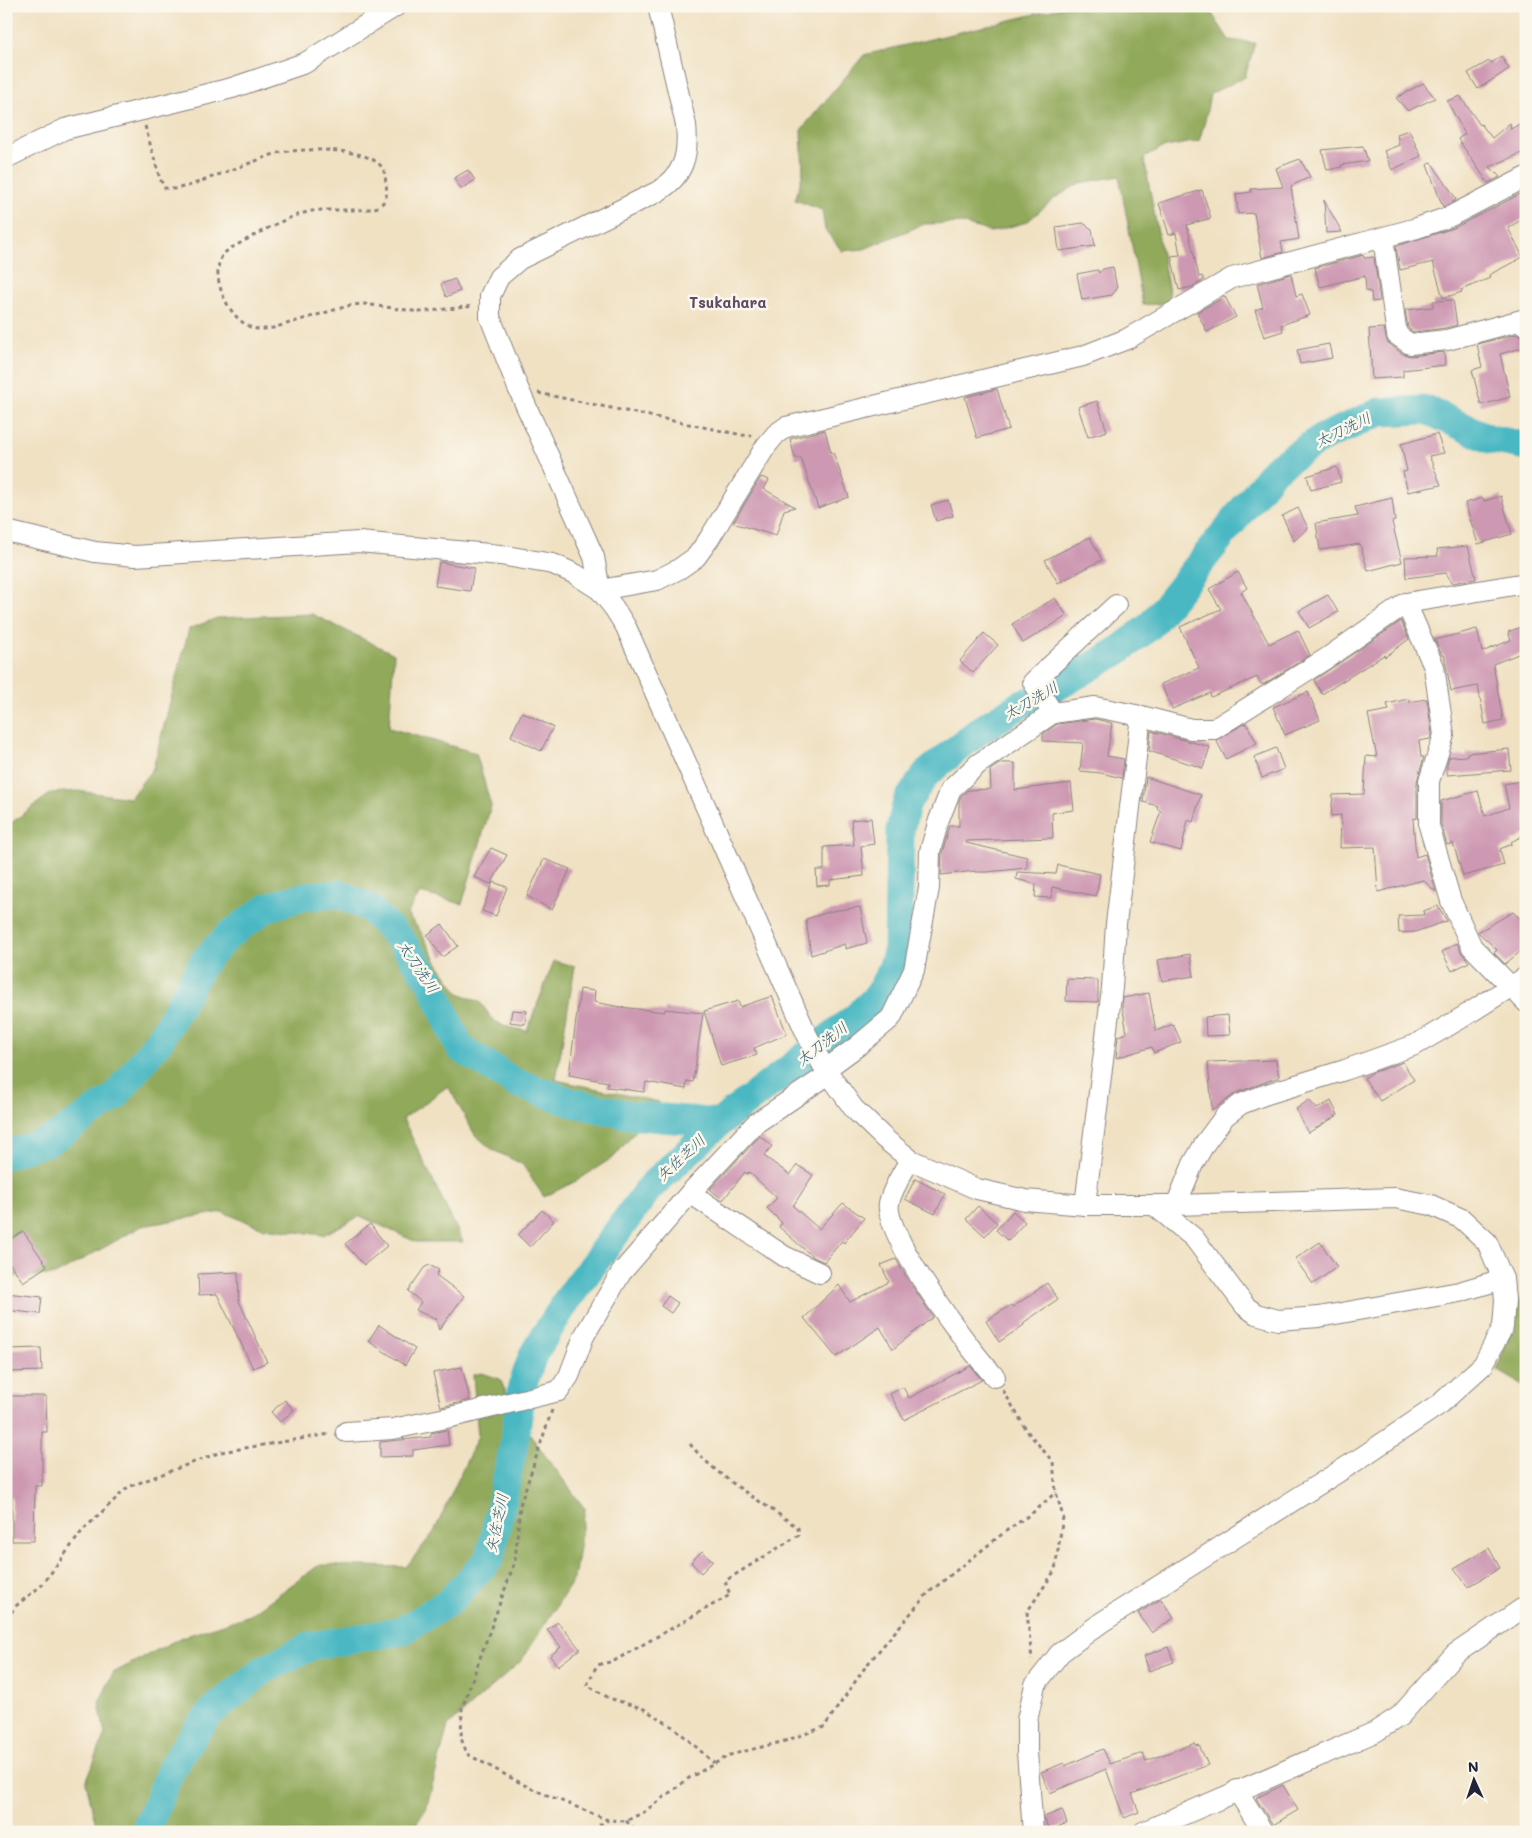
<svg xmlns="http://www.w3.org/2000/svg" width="1532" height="1838" font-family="Mali,'Klee One',sans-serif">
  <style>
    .forest { fill: #91a95a; stroke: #5a664a }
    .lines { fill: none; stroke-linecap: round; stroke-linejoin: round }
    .river { stroke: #4ab8c3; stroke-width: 29 }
    .building { fill: #cd98b2 }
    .minor-casing { stroke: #89827f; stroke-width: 22 }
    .path { stroke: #89827f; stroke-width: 3; stroke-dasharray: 4 4; stroke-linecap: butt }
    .minor { stroke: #fff; stroke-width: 20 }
    .labels { text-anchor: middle; stroke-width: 5; stroke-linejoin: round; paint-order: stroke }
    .neighbourhood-label { font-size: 15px; font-weight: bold; fill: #5e4b65; stroke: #fbf7ec }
    .water-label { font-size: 15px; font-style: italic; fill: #325e71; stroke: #fbf7ec }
  </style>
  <rect width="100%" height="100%" fill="#fbf7ec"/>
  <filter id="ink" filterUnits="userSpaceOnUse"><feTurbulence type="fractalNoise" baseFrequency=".02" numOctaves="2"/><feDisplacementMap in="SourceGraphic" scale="10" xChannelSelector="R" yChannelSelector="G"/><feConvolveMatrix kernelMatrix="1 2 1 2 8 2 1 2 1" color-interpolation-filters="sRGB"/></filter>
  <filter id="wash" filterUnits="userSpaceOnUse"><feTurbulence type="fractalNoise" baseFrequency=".0096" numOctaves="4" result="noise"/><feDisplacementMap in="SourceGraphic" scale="20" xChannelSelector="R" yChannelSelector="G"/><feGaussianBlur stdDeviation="1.12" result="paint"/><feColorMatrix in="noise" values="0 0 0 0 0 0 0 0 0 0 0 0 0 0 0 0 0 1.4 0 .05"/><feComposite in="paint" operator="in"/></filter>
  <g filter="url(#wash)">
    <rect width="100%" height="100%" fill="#f0e1c3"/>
    <!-- forest -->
    <g class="forest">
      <path d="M1069 6H1207L1229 40 1255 43 1245 77 1210 94 1205 121 1199 141 1161 148 1144 158 1171 303 1143 305 1119 176 1080 183 1055 198 1027 222 991 232 961 223 924 224 864 249 842 251 825 230 822 210 795 200 803 173 801 130 864 55Z"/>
      <path d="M312 614 394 654 389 728 476 753 491 806 462 904 420 893 407 914 421 932 437 962 459 993 480 1002 493 1020 504 1026 527 1031 554 961 575 966 556 1080 659 1102 615 1156 578 1180 544 1197 522 1164 493 1150 475 1135 448 1086 403 1119 463 1242H416L360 1216 323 1235 263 1228 222 1212 142 1226 55 1275 6 1277V827L51 793 78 791 130 798 153 768 189 629 217 618Z"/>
      <path d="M1526 1292V1387L1497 1370 1521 1296Z"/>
      <path d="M482 1373 500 1379 518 1419 585 1509 574 1579 521 1661 448 1726 426 1809 411 1832H93L96 1825 86 1782 105 1734 99 1703 113 1673 180 1638 250 1615 319 1565 406 1567 434 1532 478 1436 473 1375Z"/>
    </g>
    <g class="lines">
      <!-- river -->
      <g class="river">
        <path d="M6 1155 51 1140 114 1098 161 1038 204 961 230 934 268 907 306 896 340 894 369 908 400 939 431 982 460 1048 514 1082 570 1102 629 1115 719 1123"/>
        <path d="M145 1832 172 1767 189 1741 212 1711 264 1670 311 1646 402 1631 450 1601 490 1558 514 1444 522 1387 533 1355 567 1300 650 1187 719 1123 856 1017 878 996 892 969 898 949 900 830 907 802 926 774 979 731 1023 703 1032 701 1118 651 1150 626 1275 469 1320 439 1380 412 1427 410 1490 439 1526 446"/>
      </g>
    </g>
    <g id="blocks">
      <!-- building -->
      <g class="building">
        <path d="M1501 56 1509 69 1478 89 1468 73 1489 61 1492 63Z"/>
        <path d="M1423 83 1435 98 1408 111 1396 98Z"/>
        <path d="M1460 96 1480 125 1481 124 1492 138 1510 123 1511 129 1521 123 1526 133V151L1490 167 1500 177 1488 183 1458 139 1465 134 1447 101Z"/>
        <path d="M1409 130 1421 156 1392 170 1384 151 1399 145 1397 134Z"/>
        <path d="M1363 146 1368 161 1341 165 1342 167 1327 170 1322 150Z"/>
        <path d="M1300 159 1310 177 1291 186 1299 239 1281 242 1283 252 1262 258 1254 213 1238 214 1236 194 1251 192V189L1283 187 1276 168Z"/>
        <path d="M1431 162 1455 197 1456 200 1443 207 1427 165Z"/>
        <path d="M468 170 475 180 461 189 454 178Z"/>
        <path d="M1202 190 1211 218 1187 225 1199 277 1202 276 1204 280 1192 287 1179 290 1171 256 1180 255 1176 233 1169 235 1159 203Z"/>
        <path d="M1526 191V217L1508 228 1523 257 1489 275 1490 278 1461 290 1462 292 1443 298 1433 262 1400 270 1396 246 1454 228Z"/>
        <path d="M1324 200 1342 232 1326 233Z"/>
        <path d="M1083 223 1092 229 1095 246 1059 251 1056 227Z"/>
        <path d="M1363 255 1364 258 1374 257 1380 301 1372 302 1371 292 1366 291 1365 276 1320 287 1315 268Z"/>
        <path d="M1113 267 1117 289 1112 295 1082 300 1077 274 1098 270 1099 273 1103 269Z"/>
        <path d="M1291 274 1296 296 1302 294 1310 315 1281 325 1283 331 1264 337 1255 310 1263 307 1257 284Z"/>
        <path d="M455 279 460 291 446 297 441 284Z"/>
        <path d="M1225 297 1236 317 1207 332 1197 312Z"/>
        <path d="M1453 300 1457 325 1445 328 1413 332 1408 328 1405 310 1433 307V301Z"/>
        <path d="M1384 328 1387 342 1403 354 1411 356 1444 352 1445 365 1403 370V377L1372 379 1369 329Z"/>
        <path d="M1517 334 1525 337 1526 347 1500 354 1510 397 1481 405 1472 370 1482 367 1477 344Z"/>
        <path d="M1329 344 1332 358 1300 364 1297 350Z"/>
        <path d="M997 389 1009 429 977 438 965 397Z"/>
        <path d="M1097 401 1107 431 1088 437 1078 407Z"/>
        <path d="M825 430 831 453 833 452 849 497 818 508 801 458H795L790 439Z"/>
        <path d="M1437 434 1444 453 1429 456 1441 485 1408 492 1403 472 1407 471 1401 444Z"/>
        <path d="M1337 467 1341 482 1311 490 1307 476Z"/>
        <path d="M761 477 769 480 764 489 795 507 784 510 776 536 733 523Z"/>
        <path d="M1501 496 1512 534 1478 544 1465 503 1483 498 1484 501Z"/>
        <path d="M1392 498 1395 521 1392 522 1402 562 1368 571 1360 544 1320 550 1316 523 1358 516 1355 507Z"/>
        <path d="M948 500 953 516 936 521 931 505Z"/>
        <path d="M1298 508 1308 528 1294 541 1282 516Z"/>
        <path d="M1090 537 1102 560 1058 583 1045 560Z"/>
        <path d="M1468 546 1476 579 1452 583 1446 573 1406 578 1405 557 1438 556 1437 549Z"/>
        <path d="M439 562 474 568 470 591 435 586Z"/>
        <path d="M1238 572 1247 588 1241 592 1269 644 1298 630 1310 655 1264 684H1261L1257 677 1211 697 1210 693 1172 709 1161 684 1199 668 1180 627 1221 609 1209 589Z"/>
        <path d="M1328 595 1338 612 1309 628 1299 611Z"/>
        <path d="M1055 598 1067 616 1023 643 1012 624Z"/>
        <path d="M1401 621 1409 639 1385 657 1384 655 1322 694 1314 680Z"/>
        <path d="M1526 625V651L1493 664 1503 720 1485 724 1478 686 1451 691 1444 655H1442L1435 640 1477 629 1482 652 1511 640 1508 632Z"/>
        <path d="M984 633 998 645 973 673 960 661Z"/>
        <path d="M1308 692 1320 720 1285 735 1273 707Z"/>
        <path d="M1408 699 1409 702 1427 699 1432 734 1430 739 1419 741 1421 757H1424L1417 781V818L1413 819 1416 857 1425 854 1436 892 1423 880 1378 892 1375 847 1340 848 1341 815 1331 816 1333 795 1364 794 1366 756 1377 757 1368 714 1389 710 1387 704Z"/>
        <path d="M522 712 553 727 541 751 511 736Z"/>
        <path d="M1095 719 1112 723 1107 756 1124 759 1122 778 1101 773 1080 771 1083 743 1043 741V734L1057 724Z"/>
        <path d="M1246 723 1257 743 1226 759 1216 740Z"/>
        <path d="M1151 731 1210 747 1203 768 1149 751Z"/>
        <path d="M1276 748 1284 769 1262 778 1254 757Z"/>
        <path d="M1509 749 1511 770 1447 775V765L1449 757 1467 756V753Z"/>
        <path d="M1001 763H1015V790L1071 783 1074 810 1052 813 1053 838 967 841 966 843 1027 857V868L987 872H975V871L941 875 942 853 950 826H959V801L961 796 968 790 991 789 990 770Z"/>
        <path d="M1146 777 1201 795 1193 822 1188 820 1181 851 1150 842 1161 811 1157 809 1158 806 1143 802Z"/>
        <path d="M1521 781 1526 796V834L1511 842 1512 844 1500 849 1504 865 1463 876 1453 843 1447 845 1441 824V801L1478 791 1485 816 1509 808 1504 784Z"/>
        <path d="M871 818 874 844 861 846 864 876 830 880V885L817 886 816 870H824V847L854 845 851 820Z"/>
        <path d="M491 848 507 855 491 884 474 877Z"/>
        <path d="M544 859 570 869 552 910 527 896Z"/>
        <path d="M1058 865 1100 874 1096 896 1052 887 1051 898 1035 897 1036 884 1016 879 1017 872 1056 874Z"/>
        <path d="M493 882 507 887 496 916 482 911Z"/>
        <path d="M1438 906 1447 921 1415 932 1399 933 1398 916 1424 915 1423 911Z"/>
        <path d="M860 907 867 943 845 949V944L811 955 806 919 832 911Z"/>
        <path d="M1513 912 1526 924V947L1505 964 1494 953 1497 950 1478 932Z"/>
        <path d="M442 924 458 946 442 957 427 935Z"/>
        <path d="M1457 943 1461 952 1469 962 1452 971 1442 952Z"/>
        <path d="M1190 954 1194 976 1162 981 1158 960Z"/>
        <path d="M1067 979 1098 980V1002L1066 1001Z"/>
        <path d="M580 989 595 991 594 1002 620 1007 665 1012V1009L703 1013 693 1082 687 1081 686 1089 646 1082 644 1092 607 1087 608 1082 569 1075Z"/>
        <path d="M1149 993 1156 1031 1173 1024 1181 1042 1154 1053 1152 1047 1116 1058 1118 1036 1127 1033 1122 1005 1123 998Z"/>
        <path d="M772 996 787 1034 754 1048 757 1055 721 1066 704 1011 738 1001 740 1007Z"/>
        <path d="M512 1010 527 1011 525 1024 510 1022Z"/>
        <path d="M1228 1015 1230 1035 1206 1036 1205 1017Z"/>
        <path d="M1276 1060 1279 1077 1236 1093 1212 1110 1208 1062Z"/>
        <path d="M1403 1062 1414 1080 1380 1101 1364 1078 1372 1073Z"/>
        <path d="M1309 1100 1317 1109 1331 1101 1338 1115 1308 1133 1296 1109Z"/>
        <path d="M760 1136 772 1146 764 1156 790 1175 797 1165 813 1175 793 1206 819 1229 843 1203 864 1218 844 1243 842 1241 824 1262 813 1257 779 1227 782 1223 767 1208 777 1198 749 1172 747 1174 745 1172 723 1200 710 1189Z"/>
        <path d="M915 1179 945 1194 935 1214 905 1199Z"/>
        <path d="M978 1206 997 1223 985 1236 966 1219Z"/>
        <path d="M542 1210 554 1221 530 1247 518 1235Z"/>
        <path d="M1013 1211 1025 1222 1008 1241 996 1230Z"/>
        <path d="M370 1224 387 1246 364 1265 345 1244Z"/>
        <path d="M23 1231 47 1266 23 1282 6 1258V1242Z"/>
        <path d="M1320 1242 1337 1267 1313 1284 1295 1259Z"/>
        <path d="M896 1259 906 1277 933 1317 893 1349 880 1327 836 1357 804 1318 839 1285 850 1302 889 1282 881 1265Z"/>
        <path d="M429 1265 439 1270 436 1275 464 1296 439 1330 436 1318V1320L416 1310 421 1302 408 1291 424 1268Z"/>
        <path d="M238 1272 239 1301 267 1362 253 1368 217 1294 199 1295 198 1274Z"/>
        <path d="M1047 1283 1058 1299 1023 1323 1024 1325 999 1342 986 1321 1011 1305 1013 1307Z"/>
        <path d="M6 1293 42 1297 40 1314 6 1310Z"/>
        <path d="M668 1296 678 1303 671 1313 661 1306Z"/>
        <path d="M379 1325 415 1349 405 1365 368 1341Z"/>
        <path d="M41 1348 42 1371 8 1372 7 1349Z"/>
        <path d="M970 1366 982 1380 904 1420 890 1394 903 1387 909 1398Z"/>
        <path d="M462 1367 470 1400 441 1407 433 1373 447 1370 448 1371V1370Z"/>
        <path d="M6 1396H46L47 1432H42V1486H35L34 1541H12V1496H6V1458H10L9 1421H6Z"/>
        <path d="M285 1400 294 1410 280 1422 271 1412Z"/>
        <path d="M447 1430 449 1445 413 1450V1456L380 1457V1442L431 1437V1433Z"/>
        <path d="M1489 1548 1500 1568 1468 1587 1454 1568Z"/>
        <path d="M702 1551 713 1561 701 1573 691 1562Z"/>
        <path d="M1161 1599 1174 1618 1152 1633 1138 1613Z"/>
        <path d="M558 1622 580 1649 558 1666 550 1656 561 1647 547 1630Z"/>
        <path d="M1168 1647 1174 1662 1149 1671 1144 1656Z"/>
        <path d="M1195 1743 1196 1746 1199 1745 1208 1765 1132 1794 1139 1812 1124 1818 1106 1769 1050 1793 1041 1772 1064 1763 1065 1766 1103 1749 1110 1764 1143 1753 1146 1761Z"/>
        <path d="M1283 1785 1298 1810 1273 1825 1256 1798Z"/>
        <path d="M1062 1810 1067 1823 1049 1831 1044 1817Z"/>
      </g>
    </g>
  </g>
  <g filter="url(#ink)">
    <use href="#blocks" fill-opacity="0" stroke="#89827f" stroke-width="1"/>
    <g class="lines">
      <!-- minor casing -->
      <g class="minor-casing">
        <g id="minor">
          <path d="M6 158 65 129 232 88 305 63 396 6"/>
          <path d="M1383 238 1397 335 1410 344 1447 340 1522 320 1526 326"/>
          <path d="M6 531 95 552 135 556 359 542 500 555 553 564 575 574 600 590 614 608 626 627 807 1035 822 1064 854 1109 885 1139 911 1160 977 1189 1025 1200 1085 1205H1176L1395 1198 1431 1205 1462 1219 1487 1242 1503 1279 1505 1300 1503 1327 1483 1365 1440 1404 1362 1457 1102 1622 1060 1653 1035 1685 1027 1720V1752L1033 1832"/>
          <path d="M600 590 657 580 679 569 696 557 709 539 766 446 776 434 786 427 1083 356 1127 339 1232 278 1417 228 1449 217 1526 177"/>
          <path d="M600 590 594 557 518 388 490 317V296L499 277 520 259 657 192C684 176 689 155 686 125L658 6"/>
          <path d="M1406 603 1434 667 1444 735 1429 781V826L1451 901 1472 947 1526 1002"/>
          <path d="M1053 713 1033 682 1116 605"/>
          <path d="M826 1069 859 1045 891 1018 914 970 929 888 930 851 939 820 951 789 978 764 1053 713 1095 707 1141 716 1191 729H1214L1327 658 1406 603 1526 583"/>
          <path d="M911 1160C904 1168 891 1193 889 1203 883 1235 971 1352 995 1377"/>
          <path d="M690 1193 784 1256 820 1273"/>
          <path d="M1085 1205 1112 988 1116 924 1141 716"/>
          <path d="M1154 1205 1194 1238 1245 1306 1256 1314 1278 1320 1319 1317 1459 1292 1503 1279"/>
          <path d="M1176 1205 1193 1164 1205 1143 1225 1116 1241 1104 1264 1095 1345 1070 1415 1045 1463 1017 1526 977"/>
          <path d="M346 1432 393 1429 451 1417 559 1391 569 1376 584 1336 621 1273 690 1193 756 1123 829 1074"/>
          <path d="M1237 1790 1263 1832"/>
          <path d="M1143 1832 1375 1732 1400 1716 1455 1654 1526 1606"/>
        </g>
      </g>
      <!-- path -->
      <g class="path">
        <path d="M145 126 160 179 165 188 174 189 188 186 277 153C299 148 364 147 380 165 385 170 385 176 386 183 387 192 388 200 379 206 370 213 327 208 312 211 283 217 255 236 229 249 226 252 223 254 221 258 210 279 230 321 253 328 259 330 266 329 273 328L351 305 364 304 420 312 474 306"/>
        <path d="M538 393 742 435 752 436"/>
        <path d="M1003 1390 1027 1431 1053 1462 1056 1492 1063 1517 1055 1570 1027 1612 1032 1660"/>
        <path d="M552 1410 520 1505 515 1561 462 1708 461 1738 467 1754 530 1788 608 1820 626 1821 644 1812 689 1778 730 1755 785 1741 824 1727 866 1666 928 1593 1006 1531 1035 1511 1056 1492"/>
        <path d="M690 1444C718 1479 762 1501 798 1528L799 1535 725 1581 730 1595 614 1661 597 1665 587 1685 609 1698 644 1709 676 1729 714 1763"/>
        <path d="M6 1619 17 1605 42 1585 83 1530 128 1487 221 1452 330 1434"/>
        <path d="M626 1821 638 1832"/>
        <path d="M595 1832 598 1826 608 1820"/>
      </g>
      <!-- minor -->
      <use href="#minor" class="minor"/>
    </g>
  </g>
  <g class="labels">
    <!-- neighbourhood labels -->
    <g class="neighbourhood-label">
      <text x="728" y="308">Tsukahara</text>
    </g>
    <!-- water labels -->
    <g class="water-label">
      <text transform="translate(1343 430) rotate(-26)" y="5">太刀洗川</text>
      <text transform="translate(1031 701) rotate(-30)" y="5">太刀洗川</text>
      <text transform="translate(418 967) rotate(56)" y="5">太刀洗川</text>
      <text transform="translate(822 1044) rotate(-38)" y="5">太刀洗川</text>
      <text transform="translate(681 1158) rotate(-43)" y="5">矢佐芝川</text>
      <text transform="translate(497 1523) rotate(-78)" y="5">矢佐芝川</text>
    </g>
  </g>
  <!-- margin -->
  <rect width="1532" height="1838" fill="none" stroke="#fbf7ec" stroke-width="25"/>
  <!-- north arrow -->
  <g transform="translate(1474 1780) rotate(357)" stroke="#fbf7ec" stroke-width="4" paint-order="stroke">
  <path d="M0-4L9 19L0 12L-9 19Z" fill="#22223b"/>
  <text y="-8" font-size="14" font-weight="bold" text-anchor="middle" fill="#22223b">N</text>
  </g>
</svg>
